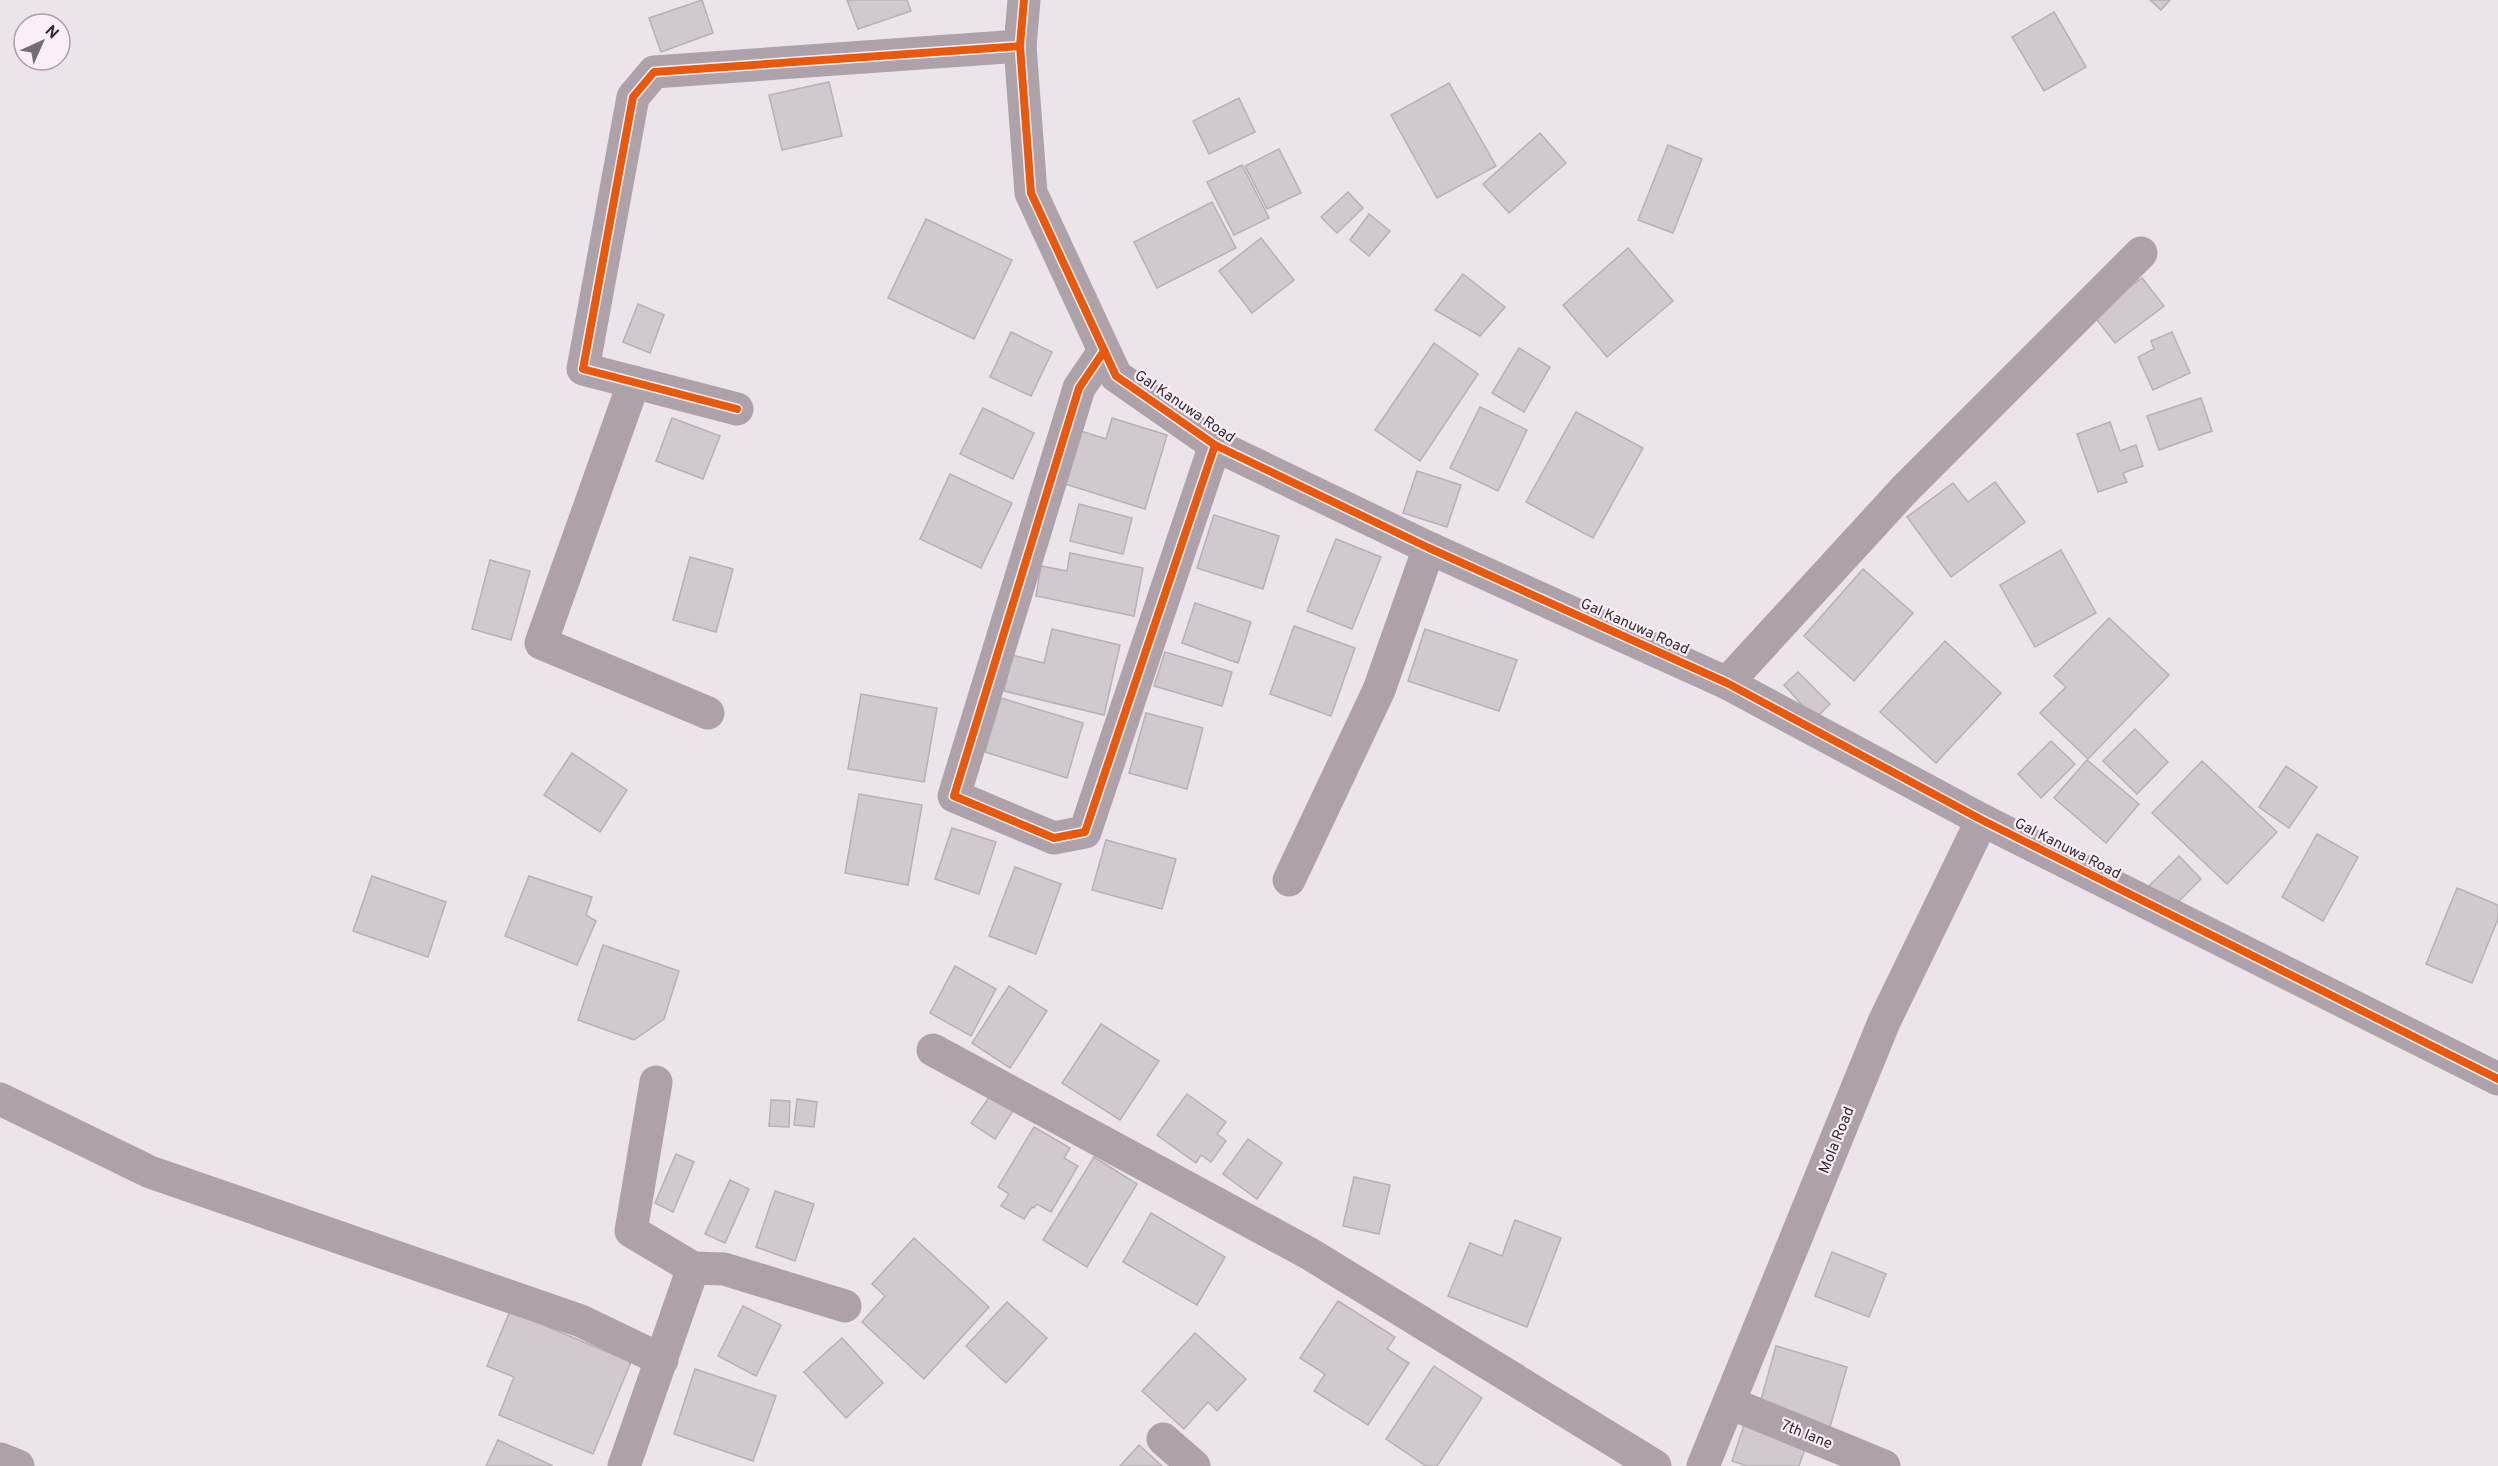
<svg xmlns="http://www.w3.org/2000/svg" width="2498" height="1466" font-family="Overpass,sans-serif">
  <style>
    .building { fill: #d0cacf; stroke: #b6b1b5; stroke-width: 1.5 }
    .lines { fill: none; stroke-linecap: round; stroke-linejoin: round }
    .minor { stroke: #ada2aa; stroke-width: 33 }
    .cycleway-casing { stroke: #fceef8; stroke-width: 11 }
    .cycleway { stroke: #e8590c; stroke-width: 8 }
    .labels { text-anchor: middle; stroke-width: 4.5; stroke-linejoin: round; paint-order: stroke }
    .street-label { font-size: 15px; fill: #322d31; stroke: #fceef8 }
  </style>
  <rect width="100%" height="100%" fill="#ebe4ea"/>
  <!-- building -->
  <g class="building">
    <path d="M702 0 713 33 661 52 649 18Z"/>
    <path d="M847 0H907L911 11 858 29Z"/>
    <path d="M2150 0H2170L2161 10Z"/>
    <path d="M2054 12 2086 67 2044 91 2012 37Z"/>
    <path d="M829 82 842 136 782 150 769 95Z"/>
    <path d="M1449 83 1496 166 1437 198 1391 115Z"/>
    <path d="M1239 98 1255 132 1209 154 1193 121Z"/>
    <path d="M1540 133 1566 163 1509 213 1483 184Z"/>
    <path d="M1668 145 1702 159 1673 233 1638 220Z"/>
    <path d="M1279 149 1301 193 1267 209 1245 166Z"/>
    <path d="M1242 165 1269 218 1234 235 1207 182Z"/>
    <path d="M1348 192 1363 208 1337 233 1321 217Z"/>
    <path d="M1212 202 1236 248 1157 288 1134 242Z"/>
    <path d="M1369 214 1390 231 1369 256 1350 240Z"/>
    <path d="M926 219 1012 260 974 339 888 298Z"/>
    <path d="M1261 238 1294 280 1252 313 1219 271Z"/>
    <path d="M1628 248 1673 301 1607 357 1563 305Z"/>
    <path d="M1463 274 1505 307 1480 336 1435 310Z"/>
    <path d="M2142 278 2164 306 2115 343 2093 315Z"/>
    <path d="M638 304 664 315 650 353 623 342Z"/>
    <path d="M1011 332 1052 352 1031 396 990 377Z"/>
    <path d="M2172 332 2190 373 2153 390 2138 357 2154 349 2151 341Z"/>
    <path d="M1434 343 1478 374 1420 461 1375 430Z"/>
    <path d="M1519 348 1550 367 1524 412 1492 393Z"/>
    <path d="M2201 398 2212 431 2159 450 2147 416Z"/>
    <path d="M1480 407 1527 430 1498 491 1450 468Z"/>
    <path d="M983 408 1034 433 1013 479 960 454Z"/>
    <path d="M1576 412 1643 448 1593 538 1526 502Z"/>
    <path d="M672 418 720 436 703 479 656 461Z"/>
    <path d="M1112 418 1167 435 1145 509 1065 484 1081 431 1106 439Z"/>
    <path d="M2110 422 2120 451 2136 445 2143 466 2123 473 2127 482 2098 492 2077 434Z"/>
    <path d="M1417 471 1461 485 1447 527 1403 513Z"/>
    <path d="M950 474 1012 503 981 568 920 539Z"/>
    <path d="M1995 482 2025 522 1951 577 1907 517 1953 483 1968 502Z"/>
    <path d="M1079 504 1132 518 1123 554 1070 541Z"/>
    <path d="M1214 515 1279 536 1263 589 1197 568Z"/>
    <path d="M1336 539 1381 557 1352 629 1307 611Z"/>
    <path d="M2061 550 2096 613 2035 647 2000 585Z"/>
    <path d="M1070 553 1143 568 1134 616 1036 596 1041 566 1067 571Z"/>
    <path d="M690 557 733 569 716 632 673 620Z"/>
    <path d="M490 560 530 571 511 640 472 629Z"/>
    <path d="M1863 569 1913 613 1854 681 1804 636Z"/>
    <path d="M1195 603 1251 622 1238 663 1182 643Z"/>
    <path d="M2109 618 2169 675 2088 759 2040 713 2066 687 2054 676Z"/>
    <path d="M1294 626 1355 648 1331 716 1270 694Z"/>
    <path d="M1052 629 1120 645 1104 715 1004 691 1012 655 1044 663Z"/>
    <path d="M1425 629 1517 660 1499 711 1408 681Z"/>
    <path d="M1945 641 2001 693 1936 763 1880 712Z"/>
    <path d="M1165 652 1232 672 1222 706 1154 686Z"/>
    <path d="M1798 672 1830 704 1815 719 1784 685Z"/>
    <path d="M861 694 937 708 924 782 848 769Z"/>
    <path d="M1001 698 1083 723 1067 778 985 752Z"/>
    <path d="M1146 713 1203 728 1187 789 1129 773Z"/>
    <path d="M2135 729 2168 762 2137 794 2103 761Z"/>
    <path d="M2051 741 2075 764 2041 798 2018 774Z"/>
    <path d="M572 753 627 790 600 832 544 795Z"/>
    <path d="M2087 760 2139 804 2106 843 2054 798Z"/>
    <path d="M2202 761 2277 832 2227 884 2152 813Z"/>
    <path d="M2286 766 2317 787 2289 828 2259 807Z"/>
    <path d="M859 794 922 805 908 885 845 873Z"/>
    <path d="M952 828 996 842 979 894 935 879Z"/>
    <path d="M2317 834 2358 857 2323 921 2282 897Z"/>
    <path d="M1106 840 1176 859 1162 909 1092 890Z"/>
    <path d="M2179 856 2201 879 2171 909 2149 886Z"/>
    <path d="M1015 867 1061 884 1036 954 989 936Z"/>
    <path d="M372 876 446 902 428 957 353 931Z"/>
    <path d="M529 876 592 897 586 915 596 921 577 965 505 936Z"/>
    <path d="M2457 888 2498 905V919L2472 983 2426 964Z"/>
    <path d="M603 945 679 971 664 1019 634 1040 578 1020Z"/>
    <path d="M955 966 996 989 971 1036 930 1013Z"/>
    <path d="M1009 986 1047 1011 1010 1068 972 1043Z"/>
    <path d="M1101 1024 1159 1061 1120 1120 1062 1083Z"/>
    <path d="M1187 1094 1226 1122 1217 1134 1226 1141 1211 1162 1201 1155 1196 1163 1157 1135Z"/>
    <path d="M990 1096 1013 1111 995 1139 971 1123Z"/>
    <path d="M797 1099 817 1102 814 1127 794 1125Z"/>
    <path d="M771 1100 790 1101 789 1127 769 1126Z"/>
    <path d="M1034 1127 1070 1148 1064 1158 1078 1166 1051 1212 1037 1204 1034 1208 1032 1207 1024 1219 1001 1206 1009 1194 998 1187Z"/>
    <path d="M1248 1139 1282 1163 1257 1199 1223 1174Z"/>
    <path d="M676 1154 694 1162 673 1212 655 1203Z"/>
    <path d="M1094 1157 1137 1184 1087 1267 1043 1240Z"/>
    <path d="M1354 1177 1390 1185 1379 1234 1343 1226Z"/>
    <path d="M730 1180 749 1189 725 1243 705 1234Z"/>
    <path d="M775 1191 814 1204 795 1261 756 1247Z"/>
    <path d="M1151 1213 1225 1257 1197 1305 1123 1262Z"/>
    <path d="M1515 1220 1561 1238 1527 1327 1448 1296 1470 1243 1502 1256Z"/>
    <path d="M914 1238 989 1307 924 1379 862 1322 885 1296 872 1284Z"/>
    <path d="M1832 1252 1886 1274 1869 1317 1815 1296Z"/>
    <path d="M1338 1301 1395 1337 1387 1349 1409 1363 1368 1425 1314 1391 1325 1374 1300 1358Z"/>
    <path d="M1007 1302 1047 1338 1006 1383 966 1346Z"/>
    <path d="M743 1306 781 1325 756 1376 718 1356Z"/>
    <path d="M510 1311 631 1362 593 1454 499 1415 514 1377 487 1366Z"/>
    <path d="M1195 1333 1246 1379 1217 1411 1208 1402 1184 1429 1142 1391Z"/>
    <path d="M842 1338 883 1383 846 1418 804 1372Z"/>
    <path d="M1776 1346 1847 1367 1830 1427 1759 1407Z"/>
    <path d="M1434 1366 1482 1398 1437 1466H1426L1386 1439Z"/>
    <path d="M695 1369 776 1396 753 1461 674 1434Z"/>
    <path d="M1745 1422 1807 1443 1799 1466H1747L1732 1461Z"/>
    <path d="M498 1440 553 1466H486Z"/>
    <path d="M1139 1445 1162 1466H1120Z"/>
  </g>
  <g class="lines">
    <!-- minor -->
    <g class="minor">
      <path d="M1024 0 1020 46 1031 193 1116 376 1215 445 1429 548 1727 683 1982 820 2498 1079"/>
      <path d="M1104 351 1079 388 954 796 1054 838 1085 832 1215 445"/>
      <path d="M634 382 541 643 708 713"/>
      <path d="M737 409 583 369 633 97 654 72 1020 46"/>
      <path d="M1727 683 1905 489 2141 253"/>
      <path d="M1289 880 1379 690 1429 548"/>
      <path d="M933 1050 1310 1254 1655 1466"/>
      <path d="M0 1099 150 1172 581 1321 662 1360"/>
      <path d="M693 1268 724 1269 845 1306"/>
      <path d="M1730 1403 1884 1466"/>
      <path d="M1163 1439 1194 1466"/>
      <path d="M0 1459 18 1466"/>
      <path d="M624 1466 693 1268 631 1231 656 1082"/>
      <path d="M1703 1466 1884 1022 1982 820"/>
    </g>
    <!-- cycleway casing -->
    <g class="cycleway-casing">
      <g id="cycleway">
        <path d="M1024 0 1020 46 1031 193 1116 376 1215 445 1429 548 1727 683 1982 820 2498 1079"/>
        <path d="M1104 351 1079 388 954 796 1054 838 1085 832 1215 445"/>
        <path d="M737 409 583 369 633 97 654 72 1020 46"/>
      </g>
    </g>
    <!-- cycleway -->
    <use href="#cycleway" class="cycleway"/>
  </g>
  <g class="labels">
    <!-- street labels -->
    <g class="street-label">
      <text transform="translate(1185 406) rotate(34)" y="5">Gal Kanuwa Road</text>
      <text transform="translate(1635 626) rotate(24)" y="5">Gal Kanuwa Road</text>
      <text transform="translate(2068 848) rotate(27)" y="5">Gal Kanuwa Road</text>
      <text transform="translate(1836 1140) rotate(-68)" y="5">Mola Road</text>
      <text transform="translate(1807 1434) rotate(22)" y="5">7th lane</text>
    </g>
  </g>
  <!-- north arrow -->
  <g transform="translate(42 42) rotate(45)"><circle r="28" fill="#fceef8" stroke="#aba1a8" stroke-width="1.5"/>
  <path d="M0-4.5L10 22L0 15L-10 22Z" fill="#736d72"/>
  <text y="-9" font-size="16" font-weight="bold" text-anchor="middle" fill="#322d31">N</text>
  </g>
</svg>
